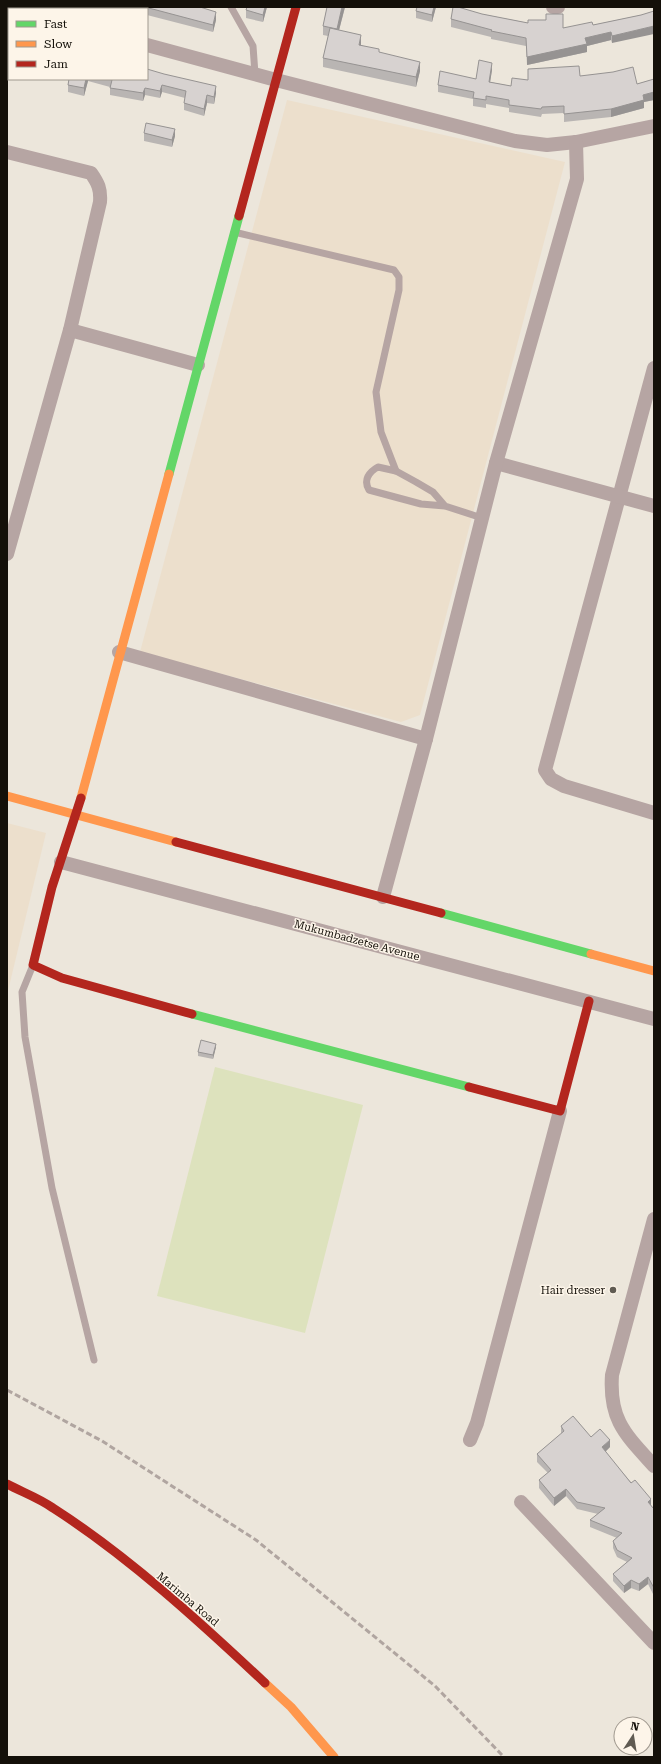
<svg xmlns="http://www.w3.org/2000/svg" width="661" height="1764" font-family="'Roboto Serif',serif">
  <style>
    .built { fill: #ecdfcc }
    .green { fill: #dde2bd }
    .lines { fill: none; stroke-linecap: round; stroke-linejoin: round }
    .lane { stroke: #b6a5a3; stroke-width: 7 }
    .street { stroke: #b6a5a3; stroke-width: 14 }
    .fast { stroke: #63d668; stroke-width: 9 }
    .slow { stroke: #ff974d; stroke-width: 9 }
    .jam { stroke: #b3261e; stroke-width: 9 }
    .rail { stroke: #b0a5a0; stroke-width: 3; stroke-dasharray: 6 3; stroke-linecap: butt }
    .wall { fill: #b9b5b3 }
    .shaded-wall { fill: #969392 }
    .building { fill: #d7d2d0; stroke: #969392 }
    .poi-dot { fill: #605b52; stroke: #fdf5e9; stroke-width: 1.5 }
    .labels { text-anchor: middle; stroke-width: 3; stroke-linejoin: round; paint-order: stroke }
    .street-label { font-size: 11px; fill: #141009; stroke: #fdf5e9 }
    .poi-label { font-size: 11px; fill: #141009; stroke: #fdf5e9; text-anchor: end }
  </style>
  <rect width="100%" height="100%" fill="#ece6db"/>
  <!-- built -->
  <g class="built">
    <path d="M287 100 565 162 420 715 401 722 140 652Z"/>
    <path d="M7 823 46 833 7 995Z"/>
  </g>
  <!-- green -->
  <path class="green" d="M215 1067 363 1105 305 1333 157 1296Z"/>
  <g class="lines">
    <!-- lane -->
    <g class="lane">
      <path d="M231 7 253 46 255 74"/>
      <path d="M234 232 394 270 399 277V290L376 392 381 432 396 471"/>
      <path d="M445 506 433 492 416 482 396 471 378 467C369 472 363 480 369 490L421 504 445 506 482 518"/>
      <path d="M33 965 22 992 25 1037 52 1188 94 1360"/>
    </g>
    <!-- street -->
    <g class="street">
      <path d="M7 7 13 9"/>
      <path d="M553 7H558"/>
      <path d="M147 45 276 80 515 141 547 145 576 142 654 126"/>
      <path d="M7 152 91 173C98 183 101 189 100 202L70 330 7 554"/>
      <path d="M70 330 198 365"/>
      <path d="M654 368 545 770 551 779 564 786 654 813"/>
      <path d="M496 463 654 506"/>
      <path d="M119 652 426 739"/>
      <path d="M61 862 654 1019"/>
      <path d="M383 897 426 739 496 463 577 179 576 142"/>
      <path d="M654 1219 612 1375C609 1420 625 1434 654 1466"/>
      <path d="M470 1440 477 1423 560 1111"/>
      <path d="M521 1502 654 1643"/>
    </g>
    <!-- fast -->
    <g class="fast">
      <path d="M169 474 239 216"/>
      <path d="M441 913 591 954"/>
      <path d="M192 1014 469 1087"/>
    </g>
    <!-- slow -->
    <g class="slow">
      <path d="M7 796 176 842"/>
      <path d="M81 798 169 474"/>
      <path d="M591 954 654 971"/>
      <path d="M265 1683 291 1707 334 1757"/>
    </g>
    <!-- jam -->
    <g class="jam">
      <path d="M239 216 296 7"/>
      <path d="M81 798 52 887 33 965 62 978 192 1014"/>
      <path d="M176 842 441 913"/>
      <path d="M469 1087 560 1111 589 1001"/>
      <path d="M7 1484C22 1492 39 1498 53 1508 128 1556 200 1622 265 1683"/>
    </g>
    <!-- rail -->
    <path class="rail" d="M7 1390 102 1441 256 1540 435 1686 504 1757"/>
  </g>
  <!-- wall -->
  <g class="wall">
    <path d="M95 7H103L102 9Z"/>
    <path d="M116 7H200L216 20 213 32 147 15V9H124Z"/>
    <path d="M247 7H267L263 22 246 18V10Z"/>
    <path d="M327 7H345L339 30 361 45 379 52 420 71 416 87 323 67V58L328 36 323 35V26Z"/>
    <path d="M436 7 432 22 416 18V11Z"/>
    <path d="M482 14 528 23 563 28 593 25 641 15 612 43 611 40 587 46V52L527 65 526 46 491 39V37L451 27V19Z"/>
    <path d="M528 69 637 84 654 79V100L644 102V108L611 117 564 122V113L542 114 541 117 509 112V108L486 104V108L473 106V99L438 92V85L476 79 492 70 490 82 511 86 528 80Z"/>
    <path d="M69 79H147L216 93 214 104 207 103 204 116 184 110V103L185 98 162 92 160 98 145 95 143 101 110 95V87L88 81 84 96 68 92V85Z"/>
    <path d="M144 133 175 136 172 147 144 141Z"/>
    <path d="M216 1047 213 1059 198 1056V1052Z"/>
    <path d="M561 1426 591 1437 610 1447 605 1452 654 1509V1596L648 1584 639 1591 631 1588 624 1593 613 1581V1574L627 1562 617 1557 613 1548V1541L617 1538 590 1527V1520L598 1514 577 1509 566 1496 554 1506 539 1488V1480L548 1473 537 1462V1454L561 1434Z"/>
  </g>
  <!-- shaded-wall -->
  <g class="shaded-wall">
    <path d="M265 7H267L263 22V15Z"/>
    <path d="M342 7H345L337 38V29Z"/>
    <path d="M434 7H436L432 22V15Z"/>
    <path d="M216 12V20L213 32V25Z"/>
    <path d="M654 26V34L612 43V36Z"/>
    <path d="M611 32V40L587 46V52L527 65V57L585 38Z"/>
    <path d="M361 35V45L359 55V45Z"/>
    <path d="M9 61V69L7 75V68Z"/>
    <path d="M420 62V71L416 87V77Z"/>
    <path d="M492 63V70L489 89V82Z"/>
    <path d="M86 79H88V81L84 96V88Z"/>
    <path d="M162 85V92L160 98V91Z"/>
    <path d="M216 86V93L214 104V97Z"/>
    <path d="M145 88V95L143 101V93Z"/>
    <path d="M654 92V100L644 102V108L611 117V109L643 95Z"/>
    <path d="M207 95V103L204 116V109Z"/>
    <path d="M175 129V136L172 147V140Z"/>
    <path d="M216 1044V1047L213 1059V1055Z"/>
    <path d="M610 1440V1447L602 1455V1447Z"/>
    <path d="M566 1489V1496L554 1506V1498Z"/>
    <path d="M651 1499V1507L648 1502Z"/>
    <path d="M648 1577V1584L639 1591V1584Z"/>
    <path d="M631 1580V1588L624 1593V1586Z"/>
  </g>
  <!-- building -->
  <g class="building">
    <path d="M145 7H200L216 12 213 25Z"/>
    <path d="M247 7H265L263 15 246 10Z"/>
    <path d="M327 7H342L337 29 323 26Z"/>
    <path d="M417 7H434L432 15 416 11Z"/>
    <path d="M453 7H458L482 14 528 23V20H546V14H563V28L592 22 593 25 641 15 654 11V26L612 36 611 32 585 38 587 44 527 57 526 38 491 31 492 30 451 19Z"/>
    <path d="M7 28H9V61L7 68Z"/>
    <path d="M330 28 361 35 359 45 379 49V52L420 62 416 77 323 58Z"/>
    <path d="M479 60 492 63 489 82 511 86 512 78 528 80V69L579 66 580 76 613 72 633 67 637 84 654 79V92L643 95 644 100 611 109 564 114V106L542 107 541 109 509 105V100L486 96V100L473 98 474 92 438 85 440 71 476 79Z"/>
    <path d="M147 69 164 74 216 86 214 97 207 95 204 109 184 103 186 91 162 85 160 91 145 88 143 93 110 88 112 80 108 79H147Z"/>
    <path d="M69 79H86L84 88 68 85Z"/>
    <path d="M146 123 175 129 172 140 144 133Z"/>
    <path d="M201 1040 216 1044 213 1055 198 1052Z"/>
    <path d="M573 1416 591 1437 600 1429 610 1440 602 1447 631 1483 635 1480 651 1499 648 1502 654 1509V1588L648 1577 639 1584 631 1580 624 1586 613 1574 632 1558 617 1550 613 1541 622 1533 590 1520 605 1508 577 1502 566 1489 554 1498 539 1480 551 1470 537 1454 564 1431 561 1426Z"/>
  </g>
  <!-- markers -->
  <circle class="poi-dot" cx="613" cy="1290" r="4"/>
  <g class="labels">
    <!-- street labels -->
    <g class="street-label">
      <text transform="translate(357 940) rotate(15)" y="4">Mukumbadzetse Avenue</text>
      <text transform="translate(188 1599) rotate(40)" y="4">Marimba Road</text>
    </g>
    <!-- poi labels -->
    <g class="poi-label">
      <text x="605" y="1294">Hair dresser</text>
    </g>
  </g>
  <!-- border -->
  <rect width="661" height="1764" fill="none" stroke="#141009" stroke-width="16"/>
  <!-- legend -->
  <rect x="8" y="8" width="140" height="72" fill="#fdf5e9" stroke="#a0998f"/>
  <rect x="16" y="21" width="20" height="6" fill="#63d668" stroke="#a0998f"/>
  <text x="44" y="28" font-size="12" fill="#141009">Fast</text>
  <rect x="16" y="41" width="20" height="6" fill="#ff974d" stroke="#a0998f"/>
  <text x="44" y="48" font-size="12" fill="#141009">Slow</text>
  <rect x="16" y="61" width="20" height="6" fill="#b3261e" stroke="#a0998f"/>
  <text x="44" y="68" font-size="12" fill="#141009">Jam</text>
  <!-- north arrow -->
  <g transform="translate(633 1736) rotate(12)"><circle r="19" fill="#fdf5e9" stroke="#a0998f"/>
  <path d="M0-3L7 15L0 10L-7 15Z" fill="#605b52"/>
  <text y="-6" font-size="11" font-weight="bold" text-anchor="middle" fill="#141009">N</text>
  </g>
</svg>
